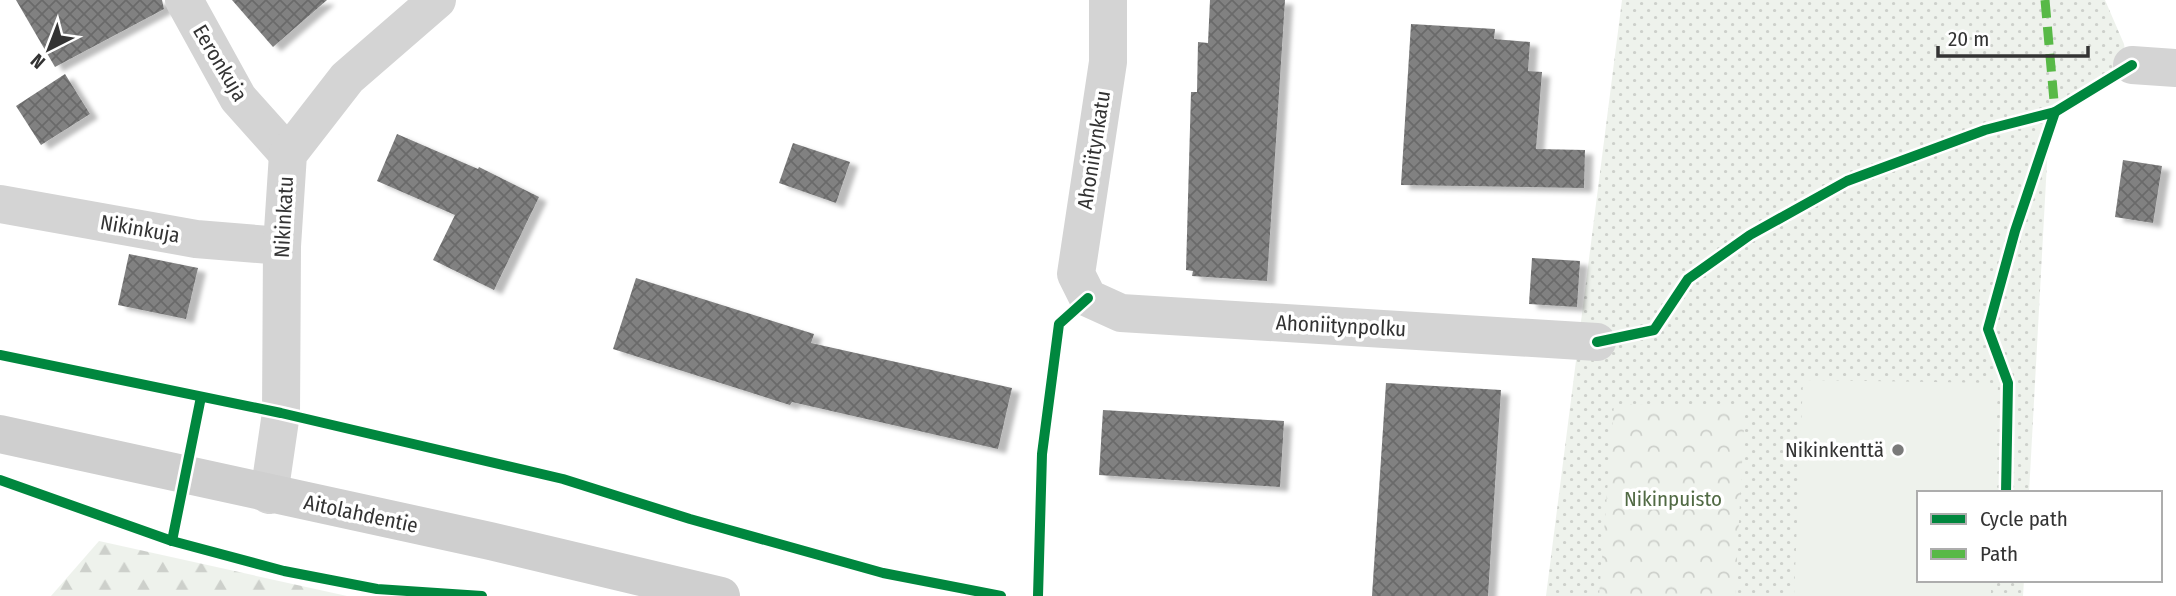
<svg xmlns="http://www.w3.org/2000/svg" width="2176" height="596" font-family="'Fira Sans Condensed',sans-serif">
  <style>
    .grass { fill: url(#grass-dots) }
    .forest { fill: url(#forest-firs) }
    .park { fill: url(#park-crowns) }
    .pitch { fill: #eef2ec }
    .building { fill: url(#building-cross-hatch); filter: url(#shadow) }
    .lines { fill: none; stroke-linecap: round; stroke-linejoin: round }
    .minor { stroke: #d4d4d4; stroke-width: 38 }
    .secondary { stroke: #cfcfcf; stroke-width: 38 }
    .quiet { stroke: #58b947; stroke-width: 9; stroke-dasharray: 18 9; stroke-linecap: butt }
    .cycleway-casing { stroke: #fff; stroke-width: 15 }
    .cycleway { stroke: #00873e; stroke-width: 10 }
    .poi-dot { fill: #7a7a7a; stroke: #fff; stroke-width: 2.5 }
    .labels { text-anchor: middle; stroke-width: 7; stroke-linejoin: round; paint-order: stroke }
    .street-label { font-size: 21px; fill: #333; stroke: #fff }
    .poi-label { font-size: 21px; fill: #333; stroke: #fff; text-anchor: end }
    .park-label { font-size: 21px; fill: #516a44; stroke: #fff }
  </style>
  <defs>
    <pattern id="grass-dots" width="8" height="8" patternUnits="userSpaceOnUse" patternTransform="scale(1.75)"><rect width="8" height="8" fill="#eef2ec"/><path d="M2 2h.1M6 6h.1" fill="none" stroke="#cdd0cb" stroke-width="1.8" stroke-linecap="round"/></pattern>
    <pattern id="forest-firs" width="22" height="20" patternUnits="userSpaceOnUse" patternTransform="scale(1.75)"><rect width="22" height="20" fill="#eef2ec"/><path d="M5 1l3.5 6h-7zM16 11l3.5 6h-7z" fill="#cdd0cb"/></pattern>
    <pattern id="park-crowns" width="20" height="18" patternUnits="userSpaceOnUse" patternTransform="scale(1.75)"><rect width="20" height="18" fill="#eef2ec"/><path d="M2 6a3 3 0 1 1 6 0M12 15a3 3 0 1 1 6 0" fill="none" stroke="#cdd0cb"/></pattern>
    <pattern id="building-cross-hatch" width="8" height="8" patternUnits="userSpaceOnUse" patternTransform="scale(1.75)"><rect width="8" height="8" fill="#818181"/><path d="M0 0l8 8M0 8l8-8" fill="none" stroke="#6a6a6a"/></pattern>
    <filter id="shadow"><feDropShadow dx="8" dy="4.5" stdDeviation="2" flood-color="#0004"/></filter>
  </defs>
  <rect width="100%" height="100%" fill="#fff"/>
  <!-- grass -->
  <path class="grass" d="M1622 0H2105L2124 44 2127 65 2041 130 2048 144 2029 493H1919V580H2024L2023 596H1546Z"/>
  <!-- forest -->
  <path class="forest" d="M99 541 347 596H51Z"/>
  <!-- park -->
  <path class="park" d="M1614 404 1745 408 1735 596H1599Z"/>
  <!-- pitch -->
  <path class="pitch" d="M1803 380 1998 383 1994 493H1919V580H1991V596H1794Z"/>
  <!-- building -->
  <g class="building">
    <path d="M16 0H162L164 9 55 67Z"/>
    <path d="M232 0H327L273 47Z"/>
    <path d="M1210 0H1285L1267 281 1192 276 1193 271 1186 270 1191 92H1197L1198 42 1208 43Z"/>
    <path d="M1411 24 1495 29 1494 39 1530 42 1528 71 1542 72 1536 149 1585 150 1584 188 1401 185Z"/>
    <path d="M65 74 90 114 41 145 16 106Z"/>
    <path d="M397 134 478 169 479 167 539 197 494 290 433 260 455 215 377 181Z"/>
    <path d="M793 143 850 162 836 203 779 183Z"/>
    <path d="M2123 160 2162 166 2153 223 2115 217Z"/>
    <path d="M129 254 198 268 186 319 118 305Z"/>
    <path d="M1532 258 1580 261 1577 307 1529 304Z"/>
    <path d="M636 278 814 334 811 343 1012 388 998 449 792 402 790 405 613 349Z"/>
    <path d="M1386 383 1501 390 1488 596H1372Z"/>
    <path d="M1103 410 1284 421 1280 487 1099 475Z"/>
  </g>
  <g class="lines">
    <!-- minor -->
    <g class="minor">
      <path d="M184 0 238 98 288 154"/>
      <path d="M1108 0V62L1076 274 1088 298 1121 313 1597 342"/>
      <path d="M2132 65 2176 68"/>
      <path d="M0 204 196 239 282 246"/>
      <path d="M269 495 281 413 282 246 288 154 347 78 437 0"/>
    </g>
    <!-- secondary -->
    <path class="secondary" d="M0 434 490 541 721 596"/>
    <!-- quiet -->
    <path class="quiet" d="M2045 0 2055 112"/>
    <!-- cycleway casing -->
    <g class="cycleway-casing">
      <g id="cycleway">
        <path d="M1597 342 1654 330 1688 279 1750 235 1847 181 1985 130 2055 112 2132 65"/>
        <path d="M0 355 281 413 563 479 690 519 883 573 1001 596"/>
        <path d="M0 480 172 541 284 571 377 589 482 596"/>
        <path d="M2006 493 2008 383 1988 329 2015 231 2055 112"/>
        <path d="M172 541 201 397"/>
        <path d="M1038 596 1042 454 1059 324 1088 298"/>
      </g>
    </g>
    <!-- cycleway -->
    <use href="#cycleway" class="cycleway"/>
  </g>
  <!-- markers -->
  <circle class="poi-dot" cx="1898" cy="450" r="7"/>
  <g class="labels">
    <!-- street labels -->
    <g class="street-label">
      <text transform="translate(220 63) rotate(59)" y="7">Eeronkuja</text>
      <text transform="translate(1094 150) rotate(-81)" y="7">Ahoniitynkatu</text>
      <text transform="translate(284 217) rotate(-87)" y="7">Nikinkatu</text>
      <text transform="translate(140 229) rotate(10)" y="7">Nikinkuja</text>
      <text transform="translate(1341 326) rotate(3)" y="7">Ahoniitynpolku</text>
      <text transform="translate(361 514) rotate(12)" y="7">Aitolahdentie</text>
    </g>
    <!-- poi labels -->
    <g class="poi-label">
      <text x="1884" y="457">Nikinkenttä</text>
    </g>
    <!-- park labels -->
    <g class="park-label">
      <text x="1673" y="506">Nikinpuisto</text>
    </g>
  </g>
  <!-- legend -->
  <rect x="1917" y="491" width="245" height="91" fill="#ffffff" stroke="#adadad" stroke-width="2"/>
  <rect x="1931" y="514" width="35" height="10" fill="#00873e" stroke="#adadad" stroke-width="2"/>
  <text x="1980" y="526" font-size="21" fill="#333333">Cycle path</text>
  <rect x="1931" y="549" width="35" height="10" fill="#58b947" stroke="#adadad" stroke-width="2"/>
  <text x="1980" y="561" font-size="21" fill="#333333">Path</text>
  <!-- north arrow -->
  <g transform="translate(49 49) rotate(222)" stroke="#ffffff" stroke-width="5" paint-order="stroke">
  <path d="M0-5L12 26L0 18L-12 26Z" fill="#333333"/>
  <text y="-10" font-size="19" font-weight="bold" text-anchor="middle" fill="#333333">N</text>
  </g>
  <!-- scale -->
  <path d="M1938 46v10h150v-10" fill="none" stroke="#333333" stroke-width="3.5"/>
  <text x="1948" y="46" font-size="21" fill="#333333" stroke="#ffffff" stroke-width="5" paint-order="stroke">20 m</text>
</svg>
